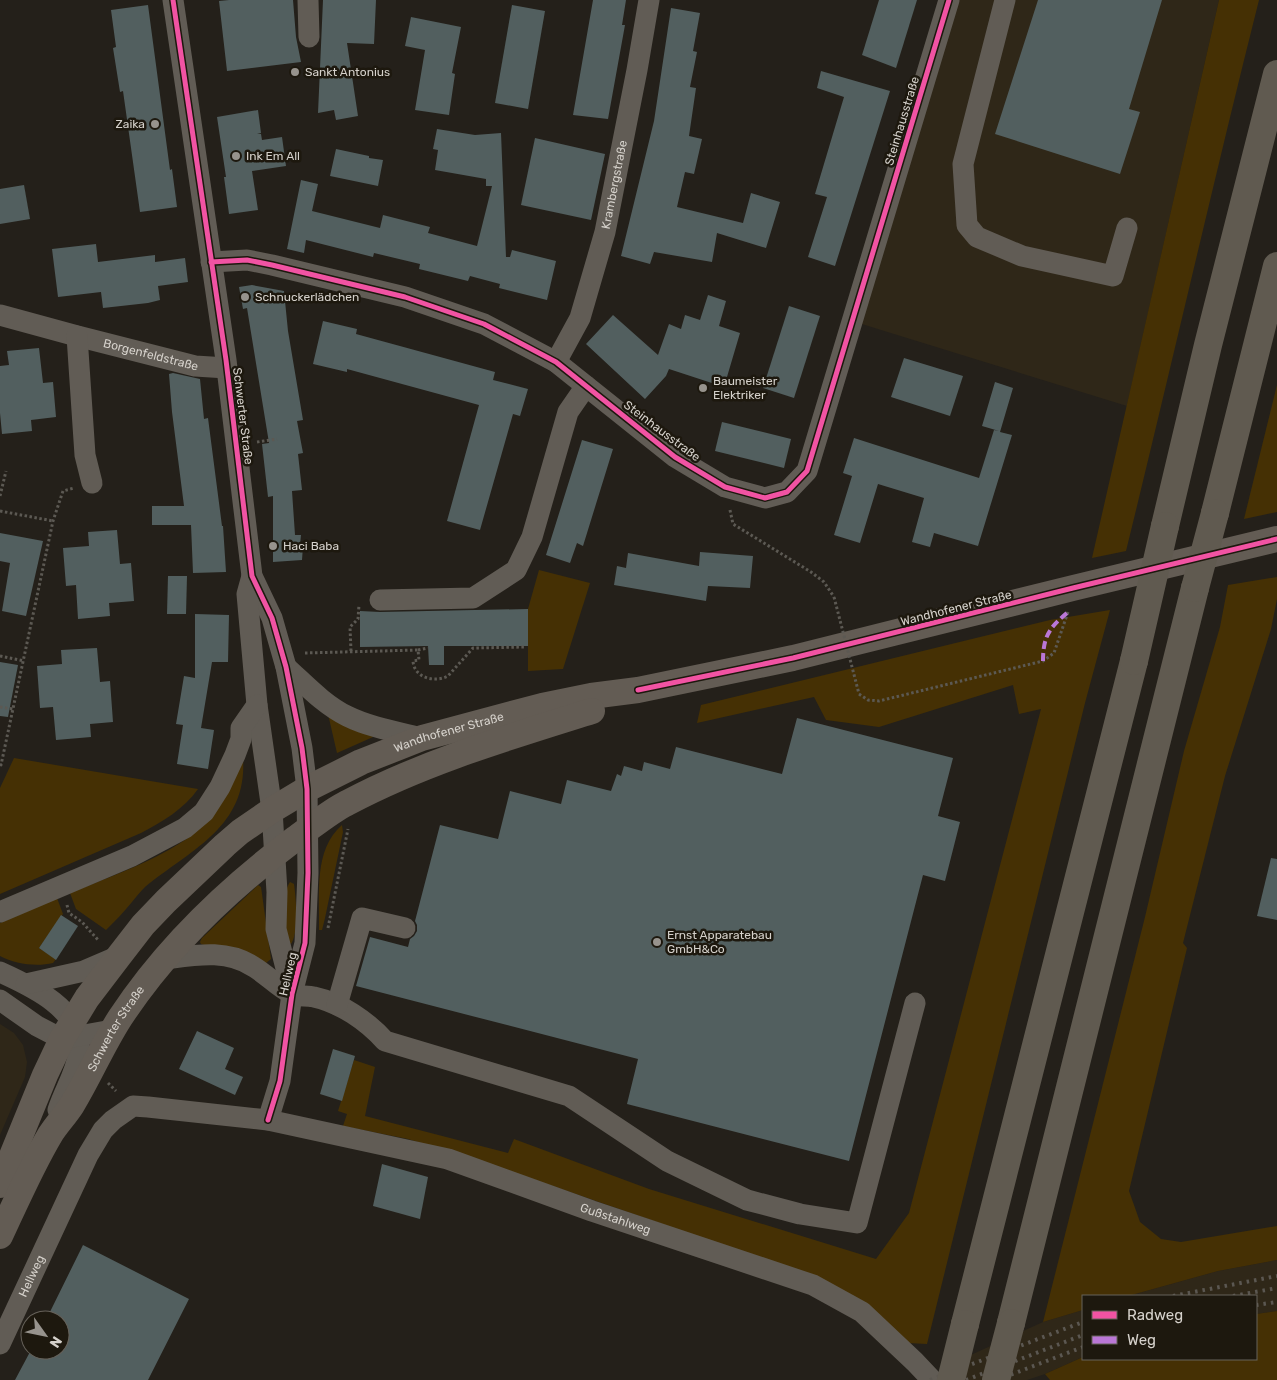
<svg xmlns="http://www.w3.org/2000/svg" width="1277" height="1380" font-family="Rubik,sans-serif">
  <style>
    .built { fill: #2f2718 }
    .green { fill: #453004 }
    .building { fill: #525f5f }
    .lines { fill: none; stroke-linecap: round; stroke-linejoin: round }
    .path { stroke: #5c5953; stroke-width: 3; stroke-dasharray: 2.5 2.5; stroke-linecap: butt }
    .minor { stroke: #615c55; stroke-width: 21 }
    .major { stroke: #635c54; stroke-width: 26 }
    .highway { stroke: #605a50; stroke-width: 28 }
    .rail { stroke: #5b5751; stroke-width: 4; stroke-dasharray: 2.5 5; stroke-linecap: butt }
    .path-bridge { stroke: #5c5953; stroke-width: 3; stroke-dasharray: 2.5 2.5; stroke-linecap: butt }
    .highway-bridge { stroke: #605a50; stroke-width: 28 }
    .quiet { stroke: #ba77d6; stroke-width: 4; stroke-dasharray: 8 4; stroke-linecap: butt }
    .cycleway-casing { stroke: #1d180e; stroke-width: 8 }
    .cycleway { stroke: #f153a3; stroke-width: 5 }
    .poi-dot { fill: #97938d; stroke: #1d180e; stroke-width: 2 }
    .labels { text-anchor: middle; stroke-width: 5; stroke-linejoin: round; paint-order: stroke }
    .poi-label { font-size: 12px; fill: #d5d1cb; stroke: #1d180e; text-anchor: start }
    .street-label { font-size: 12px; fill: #d5d1cb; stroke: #1d180e }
  </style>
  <rect width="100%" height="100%" fill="#24201a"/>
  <!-- built -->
  <g class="built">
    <path d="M948 0H1219L1127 406 852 321Z"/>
    <path d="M0 1024 14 1033 23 1045 27 1062 25 1077 0 1135Z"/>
    <path d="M1277 1260V1311L1256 1314V1296H1128L1218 1271Z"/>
    <path d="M1083 1310V1357L1045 1374 1027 1380H951L940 1369 1043 1322Z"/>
  </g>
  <!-- green -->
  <g class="green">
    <path d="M1219 0H1259C1213 183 1171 368 1126 551L1092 558Z"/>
    <path d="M1277 385V512L1244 519Z"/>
    <path d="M539 570 590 583 563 669 528 671V609Z"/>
    <path d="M1277 577V599L1271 629 1225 776 1183 943 1187 948 1129 1191 1140 1222 1161 1239 1181 1242 1277 1226V1260L1218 1271 1128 1296H1083V1310L1043 1322 1145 917 1184 751 1220 627 1228 585Z"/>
    <path d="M1110 610 1085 703 927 1344 908 1343 804 1273 486 1163 408 1139 343 1126 347 1114 338 1111 354 1060 375 1067 365 1116 508 1153 514 1139 649 1189 876 1259 909 1213 1041 709 1019 714 1013 685 879 727 826 720 814 697 697 723 701 705 1050 620Z"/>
    <path d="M328 714 372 732 373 737 337 753Z"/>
    <path d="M14 758 198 789C184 809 162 822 141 833L0 894V788Z"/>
    <path d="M243 758C248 827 190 850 145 887 140 892 136 897 132 902 124 912 115 921 106 930L76 909 70 893C111 876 155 862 192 835Z"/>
    <path d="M342 825 343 832 325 918 322 930H319C320 894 313 850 342 825Z"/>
    <path d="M290 882 294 884C296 897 299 934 291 944L287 941C286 926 281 894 290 882Z"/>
    <path d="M258 885 261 887 271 959 266 963 201 944 200 942 202 938Z"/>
    <path d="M57 898 63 914 39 948 56 959 53 963C36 967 15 964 0 956V923Z"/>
    <path d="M1277 1311V1380H1050L1045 1374 1083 1357V1359H1256V1314Z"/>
  </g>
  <!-- building -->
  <g class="building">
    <path d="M229 0H293L296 37 301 62 227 71 219 1Z"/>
    <path d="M323 0H376L374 44 347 43 358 116 336 120 334 110 318 113Z"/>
    <path d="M593 0H626L622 25H625L608 119 573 115Z"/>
    <path d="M879 0H917L896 68 862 55Z"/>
    <path d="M1038 0H1162L1129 109 1140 112 1120 174 995 134Z"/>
    <path d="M148 5 170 170 172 169 177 207 140 212 123 91 120 92 113 48 116 47 111 10Z"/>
    <path d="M512 5 545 11 528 109 495 103Z"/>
    <path d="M671 8 700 13 693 51 697 52 690 87 696 88 689 136 702 139 694 174 685 172 677 207 743 223 751 193 780 202 766 248 717 233 712 262 654 252 650 264 621 256 654 121Z"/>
    <path d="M411 17 461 27 452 73 455 74 449 115 415 110 425 50 405 46Z"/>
    <path d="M821 71 890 91 835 266 808 257 827 197 815 194 844 97 817 88Z"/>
    <path d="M258 110 261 133H257L261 134 262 140 282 137 286 166 252 171 258 210 229 214 224 177H226L217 117Z"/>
    <path d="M437 129 475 135 501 133 506 257H510L512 250 556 261 547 300 499 288 500 284 470 276 468 281 419 269 420 264 374 253 373 257 306 240 304 253 287 249 301 180 318 184 312 211 380 228 383 215 430 227 428 233 477 246 492 186H486V179L435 170 438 150 433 149Z"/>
    <path d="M535 138 605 154 591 220 521 205Z"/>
    <path d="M336 149 369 156V158L383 160 378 186 330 176Z"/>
    <path d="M24 185 30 219 0 224V189Z"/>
    <path d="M96 244 98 262 155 255V262L185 258 188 282 158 286 160 300 148 303 103 308 101 292 58 297 52 249Z"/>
    <path d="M252 285 284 291 288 331 303 420 297 421 303 453 298 454 302 490 292 491 295 535H301L300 545 303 546 302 560 273 562V496L268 497 262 444 269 443 247 308 243 309 239 287Z"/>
    <path d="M708 295 726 301 719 326 740 333 724 387 669 369 666 376 645 399 586 344 613 315 658 355 669 324 681 329 685 315 700 320Z"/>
    <path d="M789 306 820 316 794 398 763 388Z"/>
    <path d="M323 321 357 329 356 334 495 372 493 380 528 389 520 416 513 414 480 530 447 521 479 405 347 369V372L313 364Z"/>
    <path d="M39 348 43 383 53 382 56 417 31 420 32 431 2 434 0 413V366L9 365 7 351Z"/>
    <path d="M904 358 963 376 950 416 891 397Z"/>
    <path d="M173 373 200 379 204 419 208 418 222 526H223L226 572 193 573 191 525H152V506H184L172 412 169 374Z"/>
    <path d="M995 382 1013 388 1000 432 1012 435 978 546 934 533 930 547 912 542 924 498 878 484 860 543 834 535 852 476 843 473 854 438 979 478 994 430 999 431 982 426Z"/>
    <path d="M722 422 791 439 784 468 715 451Z"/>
    <path d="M582 440 613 449 583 546 577 543 570 563 546 555Z"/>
    <path d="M117 530 120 564 131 563 134 601 109 603 110 616 78 619 76 585 66 586 63 548 89 546 88 532Z"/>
    <path d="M0 533 43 541 26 616 2 611 10 563 0 561Z"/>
    <path d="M700 552 753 556 750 588 708 586 706 601 614 585 617 566 626 568 628 553 699 566Z"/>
    <path d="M168 576H187L186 614H167Z"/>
    <path d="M528 609V646H444V665H429L428 646 360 647V611L380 612Z"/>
    <path d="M195 614 229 615 228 662H212L201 728 214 730 208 769 177 764 183 725 176 724 184 676 195 678Z"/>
    <path d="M97 648 100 682 110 681 113 722 90 724 91 737 56 740 53 707 40 708 37 666 62 664 61 650Z"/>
    <path d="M0 662 18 665 8 717 0 716Z"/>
    <path d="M797 718 953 758 938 816 960 822 945 881 923 875 849 1161 627 1104 638 1059 356 986 370 937 408 947 410 939 414 936 417 931V925L415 921 440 825 498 839 510 791 561 804 567 780 611 791 617 774 621 776 624 766 642 771 644 762 670 769 676 747 782 774Z"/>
    <path d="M1271 858 1277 859V920L1257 916Z"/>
    <path d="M61 915 78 926 56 960 39 948Z"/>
    <path d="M197 1031 234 1048 225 1069 243 1077 235 1095 179 1069Z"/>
    <path d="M333 1049 355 1056 342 1101 320 1094Z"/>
    <path d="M382 1164 428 1177 420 1219 373 1206Z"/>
    <path d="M83 1245 189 1299 148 1380H15L31 1350H60V1320H46Z"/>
  </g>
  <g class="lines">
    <!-- path -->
    <g class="path">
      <path d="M257 442 277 439"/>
      <path d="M0 496 6 471"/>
      <path d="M730 510 733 524 811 572 824 582 834 597"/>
      <path d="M0 511 53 521"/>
      <path d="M418 650 428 648"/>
      <path d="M351 651 350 627 358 619 359 605"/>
      <path d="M305 653 418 650 419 660 413 661C414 678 435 683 448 676L473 648 524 647"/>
      <path d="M0 656 24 661"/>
      <path d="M859 694 868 700 879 701 1043 661 1054 653 1068 612"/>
      <path d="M0 707 13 709"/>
      <path d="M0 764 1 765 53 521 63 491 74 488"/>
      <path d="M67 905 69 913 82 922 99 941"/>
      <path d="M328 928 348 829"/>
      <path d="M108 1083 116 1091"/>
    </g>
    <!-- minor -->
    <g class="minor">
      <path d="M173 0 226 360 252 576 272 618 286 667 302 748 307 789 308 873 305 943 292 994 280 1081 268 1120"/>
      <path d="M308 0 309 37"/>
      <path d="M1005 0 963 164 967 225 977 237 1022 256 1113 276 1127 228"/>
      <path d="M211 262 247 260 272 265 405 297 484 324 556 362 675 457 725 487 765 498 787 492 807 471 949 0"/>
      <path id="s1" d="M0 315 77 336 195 366 227 368"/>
      <path d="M77 336 85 455 92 483"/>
      <path id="s2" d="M556 362 580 318 605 232 637 70 649 0"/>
      <path d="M252 576 247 594 257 705 272 810 277 892 276 929 292 992"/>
      <path d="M380 600 473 598 516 570 532 537 568 412 586 386"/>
      <path d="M286 667C305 684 323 704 347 716 369 727 397 732 422 738"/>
      <path d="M0 912 132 856 185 828 204 812 220 787 235 755 241 739V728L257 705"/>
      <path d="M165 959C196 955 227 949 254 967 266 974 279 988 292 994 298 997 307 995 314 997 341 1003 367 1021 385 1041L569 1096 667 1161 747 1200 800 1214 857 1223 915 1003"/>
      <path d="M0 972C31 986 84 1010 79 1052 76 1073 64 1091 58 1110"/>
      <path d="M26 984 84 971 119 956"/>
      <path d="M0 1000 37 1026 62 1039 112 1030"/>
      <path d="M337 1005 362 918 405 928"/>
      <path id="s3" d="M0 1344 88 1155 103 1130 113 1120 133 1106 148 1107 268 1120 448 1159 592 1211 813 1285 862 1312 915 1362 932 1380"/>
    </g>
    <!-- major -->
    <g class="major">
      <path id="s4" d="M0 1185 45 1075 62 1039 87 998 119 956 143 925 166 901 225 845 240 832 272 810 307 789 361 762 422 738 542 706 591 696 638 690 793 658 1073 588 1277 539"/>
      <path id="s5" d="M0 1236C16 1202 31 1167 50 1135 56 1125 65 1116 72 1105 89 1077 102 1046 120 1018 166 948 229 888 296 838 313 826 329 812 347 803 424 762 509 737 592 711"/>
    </g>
    <!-- highway -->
    <g class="highway">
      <path d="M1215 513 1277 266"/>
      <path d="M1165 526 1208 345 1277 74"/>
      <path d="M1011 1323 1195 588"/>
      <path d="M965 1324 1134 661"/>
    </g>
    <!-- rail -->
    <g class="rail">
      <path d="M1173 1296 1277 1276"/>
      <path d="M1233 1296 1277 1288"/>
      <path d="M1256 1305 1277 1302"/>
      <path d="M930 1380 1083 1322"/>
      <path d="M966 1380 1083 1335"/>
      <path d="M997 1380 1083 1347"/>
    </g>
    <!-- path-bridge -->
    <path class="path-bridge" d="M834 597 859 694"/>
    <!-- highway-bridge -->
    <g class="highway-bridge">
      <path d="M1195 588 1215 513"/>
      <path d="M1134 661 1165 526"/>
      <path d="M951 1380 965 1324"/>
      <path d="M996 1380 1011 1323"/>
    </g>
    <!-- quiet -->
    <path class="quiet" d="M1043 661C1043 637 1049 628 1067 613"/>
    <!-- cycleway casing -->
    <g class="cycleway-casing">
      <g id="cycleway">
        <path d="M173 0 226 360 252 576 272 618 286 667 302 748 307 789 308 873 305 943 292 994 280 1081 268 1120"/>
        <path d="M211 262 247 260 272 265 405 297 484 324 556 362 675 457 725 487 765 498 787 492 807 471 949 0"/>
        <path d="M638 690 793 658 1073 588 1277 539"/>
      </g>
    </g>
    <!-- cycleway -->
    <use href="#cycleway" class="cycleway"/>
  </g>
  <!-- markers -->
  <g class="poi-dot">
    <circle cx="295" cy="72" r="5"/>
    <circle cx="155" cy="124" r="5"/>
    <circle cx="236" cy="156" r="5"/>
    <circle cx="245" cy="297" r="5"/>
    <circle cx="703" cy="388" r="5"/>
    <circle cx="273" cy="546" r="5"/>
    <circle cx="657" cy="942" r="5"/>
  </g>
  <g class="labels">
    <!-- poi labels -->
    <g class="poi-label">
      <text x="305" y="76">Sankt Antonius</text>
      <text x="145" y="128" text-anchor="end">Zaika</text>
      <text x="246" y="160">Ink Em All</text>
      <text x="255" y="301">Schnuckerlädchen</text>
      <text x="713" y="385">Baumeister<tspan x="713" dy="14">Elektriker</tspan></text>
      <text x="283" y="550">Haci Baba</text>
      <text x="667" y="939">Ernst Apparatebau<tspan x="667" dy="14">GmbH&amp;Co</tspan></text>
    </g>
    <!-- street labels -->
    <g class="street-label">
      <text transform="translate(902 121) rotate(-73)" y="4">Steinhausstraße</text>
      <text dy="4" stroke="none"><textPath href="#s2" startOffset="188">Krambergstraße</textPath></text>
      <text dy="4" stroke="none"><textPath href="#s1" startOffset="156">Borgenfeldstraße</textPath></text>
      <text transform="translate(243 416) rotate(83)" y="4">Schwerter Straße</text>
      <text transform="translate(662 431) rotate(37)" y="4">Steinhausstraße</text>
      <text transform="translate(956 608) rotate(-14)" y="4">Wandhofener Straße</text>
      <text dy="4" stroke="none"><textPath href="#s4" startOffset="666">Wandhofener Straße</textPath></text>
      <text transform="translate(288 974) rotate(-77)" y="4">Hellweg</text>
      <text dy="4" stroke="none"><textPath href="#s5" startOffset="238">Schwerter Straße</textPath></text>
      <text dy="4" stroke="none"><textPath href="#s3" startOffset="774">Gußstahlweg</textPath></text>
      <text dy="4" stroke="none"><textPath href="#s3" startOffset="75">Hellweg</textPath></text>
    </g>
  </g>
  <!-- legend -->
  <rect x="1082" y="1295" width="175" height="65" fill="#1d180e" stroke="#67625a"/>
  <rect x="1092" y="1311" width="25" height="8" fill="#f153a3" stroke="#67625a"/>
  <text x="1127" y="1320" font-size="15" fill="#d5d1cb">Radweg</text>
  <rect x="1092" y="1336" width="25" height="8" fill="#ba77d6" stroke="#67625a"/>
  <text x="1127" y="1345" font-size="15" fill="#d5d1cb">Weg</text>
  <!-- north arrow -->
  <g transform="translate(45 1335) rotate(123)"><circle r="24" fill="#1d180e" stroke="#67625a"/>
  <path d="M0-4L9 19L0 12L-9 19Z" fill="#97938d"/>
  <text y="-8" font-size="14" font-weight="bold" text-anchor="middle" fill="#d5d1cb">N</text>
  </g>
</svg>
